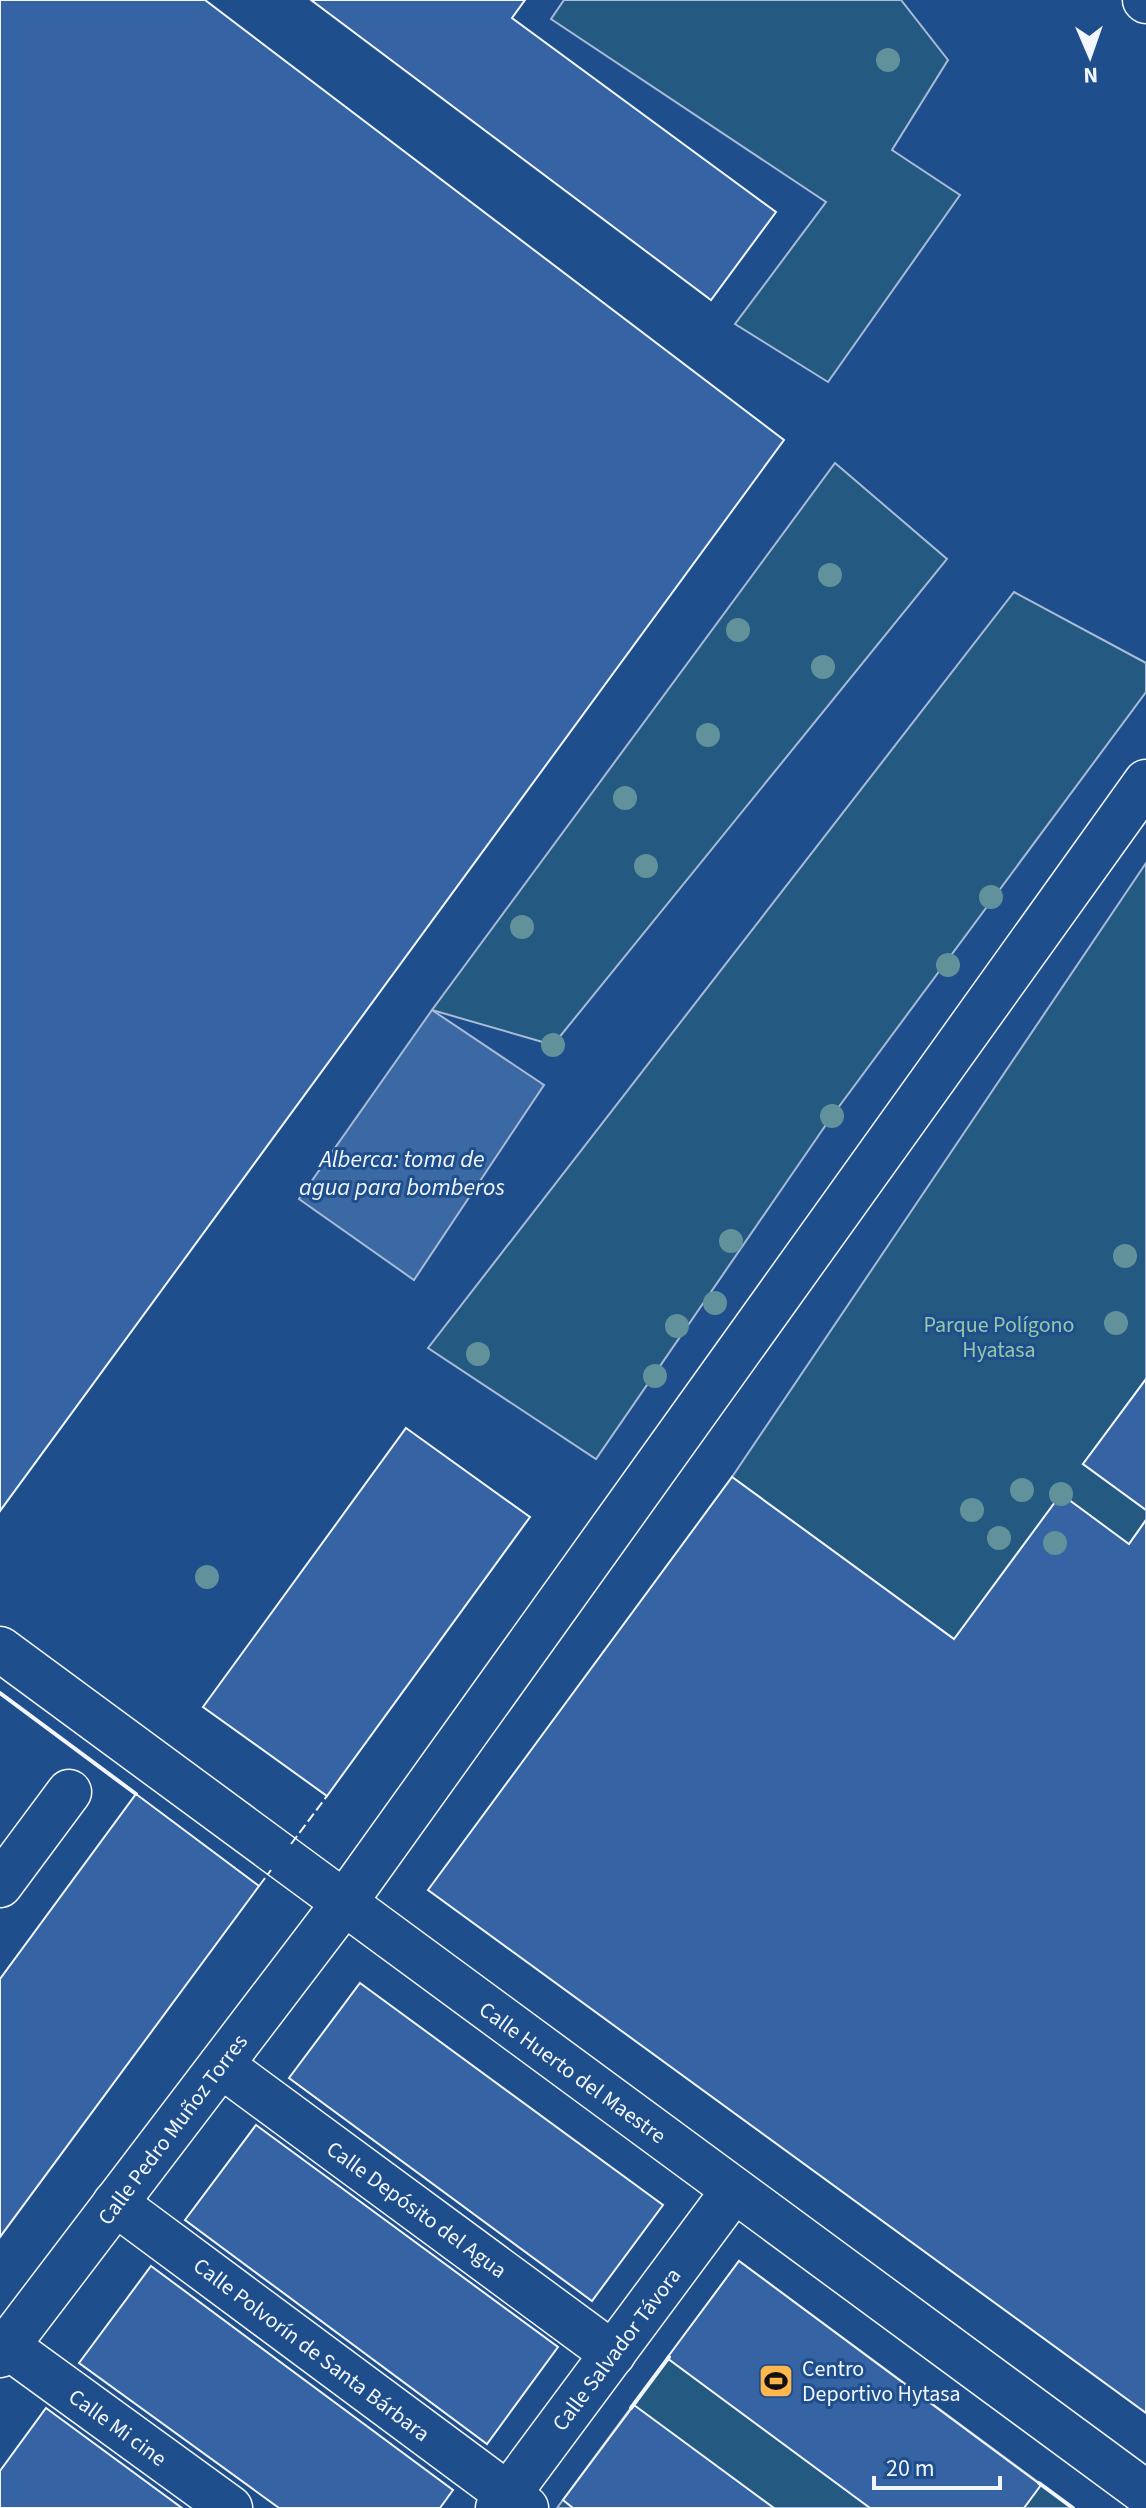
<svg xmlns="http://www.w3.org/2000/svg" width="1146" height="2508" font-family="'Source Sans 3',sans-serif">
  <style>
    .green { fill: #245a82; stroke: #a8bbd7; stroke-width: 2 }
    .water { fill: #3b69a3; stroke: #a8bbd7; stroke-width: 2 }
    .building { fill: #3563a3; stroke: #f2f6ff; stroke-width: 2 }
    .lines { fill: none; stroke-linecap: round; stroke-linejoin: round }
    .minor-casing { stroke: #f2f6ff; stroke-width: 47 }
    .minor { stroke: #1f4e8c; stroke-width: 44 }
    .fence { stroke: #f2f6ff; stroke-width: 2; stroke-dasharray: 10 4; stroke-linecap: butt }
    .wall { stroke: #f2f6ff; stroke-width: 4 }
    .tree { fill: #61919a }
    .labels { text-anchor: middle; stroke-width: 6; stroke-linejoin: round; paint-order: stroke }
    .park-label { font-size: 22px; fill: #97c8a6; stroke: #1f4e8c }
    .street-label { font-size: 22px; fill: #f2f6ff; stroke: #1f4e8c }
    .poi-label { font-size: 22px; fill: #f2f6ff; stroke: #1f4e8c; text-anchor: start }
    .water-label { font-size: 24px; font-style: italic; fill: #f2f6ff; stroke: #1f4e8c }
  </style>
  <rect width="100%" height="100%" fill="#1f4e8c"/>
  <!-- green -->
  <g class="green">
    <path d="M564 0H901L948 60 892 150 960 195 828 382 735 324 826 202 551 19Z"/>
    <path d="M835 463 947 559 553 1045 432 1010Z"/>
    <path d="M1014 592 1146 663V692L832 1116 596 1459 428 1348Z"/>
    <path d="M1146 863V1379L1083 1464 1146 1510V1520L1129 1544 954 1639 732 1477Z"/>
    <path d="M739 2261 1073 2508H557Z"/>
  </g>
  <!-- water -->
  <path class="water" d="M432 1010 544 1085 414 1280 299 1199Z"/>
  <!-- building -->
  <g class="building">
    <path d="M0 0H205L784 440 0 1511Z"/>
    <path d="M311 0H525L512 18 776 212 711 300Z"/>
    <path d="M1146 1379V1510L1083 1464Z"/>
    <path d="M406 1428 530 1517 327 1796 203 1707Z"/>
    <path d="M732 1477 954 1639 1061 1494 1129 1544 1146 1520V2413L428 1890Z"/>
    <path d="M136 1794 259 1886 0 2237V1979Z"/>
    <path d="M360 1983 663 2205 592 2301 289 2078Z"/>
    <path d="M256 2125 558 2347 487 2444 185 2220Z"/>
    <path d="M739 2261 1041 2485 1024 2508H870L667 2358Z"/>
    <path d="M151 2266 453 2490 440 2508H279L79 2363Z"/>
    <path d="M634 2405 774 2508H573L563 2500Z"/>
    <path d="M46 2408 182 2508H0V2471Z"/>
  </g>
  <g class="lines">
    <!-- minor casing -->
    <g class="minor-casing">
      <g id="minor">
        <path d="M1145 0 1146 1"/>
        <path d="M0 1649 1146 2493"/>
        <path d="M0 1885 69 1792"/>
        <path d="M221 2065 613 2354"/>
        <path d="M115 2203 526 2508"/>
        <path d="M7 2346 230 2508"/>
        <path d="M0 2355 344 1903 1146 782"/>
        <path d="M498 2508 734 2190"/>
      </g>
    </g>
    <!-- minor -->
    <use href="#minor" class="minor"/>
    <!-- fence -->
    <g class="fence">
      <path d="M291 1844 327 1796"/>
      <path d="M259 1886 271 1870"/>
    </g>
    <!-- wall -->
    <g class="wall">
      <path d="M0 1693 136 1794"/>
      <path d="M631 2408 669 2357"/>
      <path d="M1039 2483 1073 2508"/>
    </g>
  </g>
  <!-- trees -->
  <g class="tree">
    <circle cx="888" cy="60" r="12"/>
    <circle cx="830" cy="575" r="12"/>
    <circle cx="738" cy="630" r="12"/>
    <circle cx="823" cy="667" r="12"/>
    <circle cx="708" cy="735" r="12"/>
    <circle cx="625" cy="798" r="12"/>
    <circle cx="646" cy="866" r="12"/>
    <circle cx="991" cy="897" r="12"/>
    <circle cx="522" cy="927" r="12"/>
    <circle cx="948" cy="965" r="12"/>
    <circle cx="553" cy="1045" r="12"/>
    <circle cx="832" cy="1116" r="12"/>
    <circle cx="731" cy="1241" r="12"/>
    <circle cx="1125" cy="1256" r="12"/>
    <circle cx="715" cy="1303" r="12"/>
    <circle cx="1116" cy="1323" r="12"/>
    <circle cx="677" cy="1326" r="12"/>
    <circle cx="478" cy="1354" r="12"/>
    <circle cx="655" cy="1376" r="12"/>
    <circle cx="1022" cy="1490" r="12"/>
    <circle cx="1061" cy="1494" r="12"/>
    <circle cx="972" cy="1510" r="12"/>
    <circle cx="999" cy="1538" r="12"/>
    <circle cx="1055" cy="1543" r="12"/>
    <circle cx="207" cy="1577" r="12"/>
  </g>
  <!-- icons -->
  <defs>
    <g id="stadium-square" transform="scale(1.8)"><rect x="-9" y="-9" width="18" height="18" rx="4" fill="#ffb74d" stroke="#1f4e8c"/><path d="M0-5a6.5 5 0 1 0 0 10a6.5 5 0 1 0 0-10ZM-3.5-1.8h7v3.6h-7Z" fill="#111"/></g>
  </defs>
  <g fill-rule="evenodd">
    <use href="#stadium-square" x="776" y="2381"/>
  </g>
  <g class="labels">
    <!-- park labels -->
    <g class="park-label">
      <text x="999" y="1332">Parque Polígono<tspan x="999" dy="25">Hyatasa</tspan></text>
    </g>
    <!-- street labels -->
    <g class="street-label">
      <text transform="translate(573 2072) rotate(36)" y="8">Calle Huerto del Maestre</text>
      <text transform="translate(172 2129) rotate(-53)" y="8">Calle Pedro Muñoz Torres</text>
      <text transform="translate(417 2209) rotate(36)" y="8">Calle Depósito del Agua</text>
      <text transform="translate(312 2349) rotate(37)" y="8">Calle Polvorín de Santa Bárbara</text>
      <text transform="translate(616 2349) rotate(-53)" y="8">Calle Salvador Távora</text>
      <text transform="translate(118 2427) rotate(36)" y="8">Calle Mi cine</text>
    </g>
    <!-- poi labels -->
    <g class="poi-label">
      <text x="802" y="2376">Centro<tspan x="802" dy="25">Deportivo Hytasa</tspan></text>
    </g>
    <!-- water labels -->
    <g class="water-label">
      <text x="402" y="1167">Alberca: toma de<tspan x="402" dy="28">agua para bomberos</tspan></text>
    </g>
  </g>
  <!-- north arrow -->
  <g transform="translate(1090 56) rotate(178)" stroke="#1f4e8c" stroke-width="6" paint-order="stroke">
  <path d="M0-6L14 30L0 20L-14 30Z" fill="#f2f6ff"/>
  <text y="-12" font-size="22" font-weight="bold" text-anchor="middle" fill="#f2f6ff">N</text>
  </g>
  <!-- scale -->
  <path d="M874 2476v12h126v-12" fill="none" stroke="#f2f6ff" stroke-width="4"/>
  <text x="886" y="2476" font-size="24" fill="#f2f6ff" stroke="#1f4e8c" stroke-width="6" paint-order="stroke">20 m</text>
</svg>
